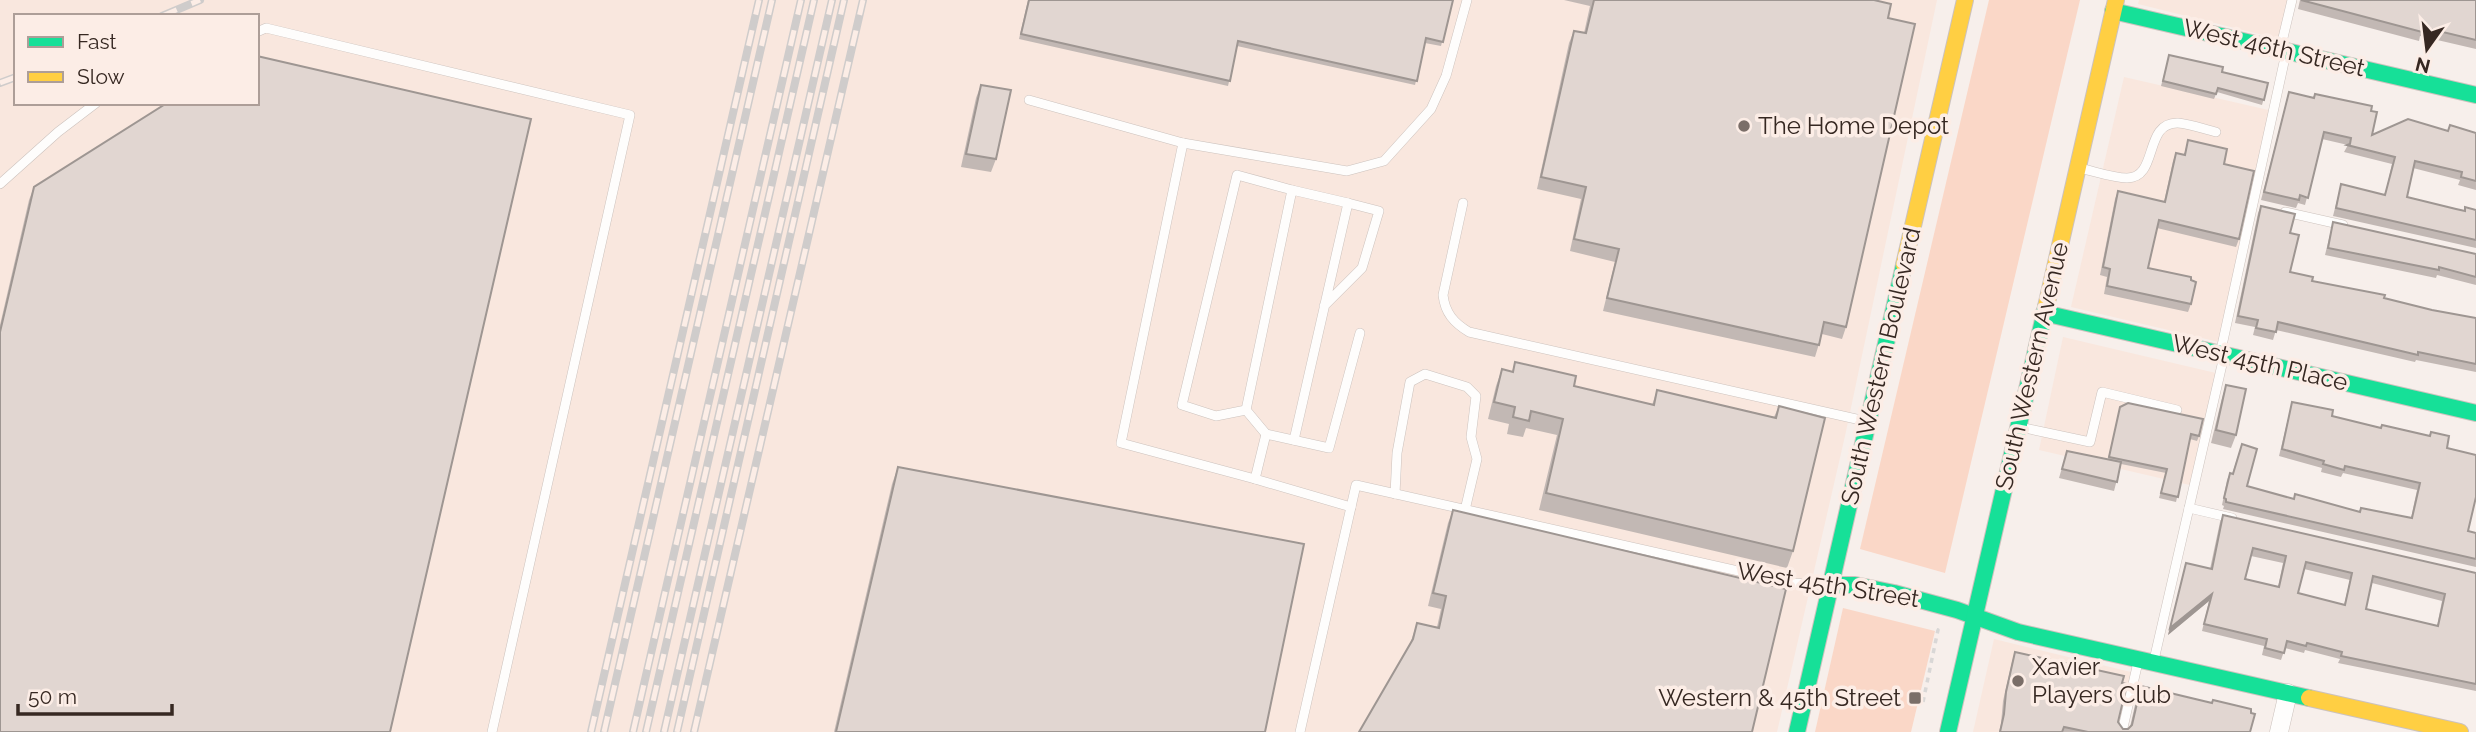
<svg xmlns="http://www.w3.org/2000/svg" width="2476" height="732" font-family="Raleway,sans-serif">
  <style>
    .built { fill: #f9e7de; fill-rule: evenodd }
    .green { fill: #fad7c7 }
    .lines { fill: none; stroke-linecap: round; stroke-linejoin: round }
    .lane-casing { stroke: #ccc2bd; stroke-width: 10 }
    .street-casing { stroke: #ccc2bd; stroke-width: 19 }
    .fast-casing { stroke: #ccc2bd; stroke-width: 18 }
    .slow-casing { stroke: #ccc2bd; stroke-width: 18 }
    .path { stroke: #d9d7d6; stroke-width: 3.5; stroke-dasharray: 5 5; stroke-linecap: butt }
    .lane { stroke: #fefdfc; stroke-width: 9 }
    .street { stroke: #fefdfc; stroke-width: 18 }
    .fast { stroke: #16e098; stroke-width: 16 }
    .slow { stroke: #ffcf43; stroke-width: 16 }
    .rail-casing { stroke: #cfcccb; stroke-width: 8 }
    .rail { stroke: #fcede6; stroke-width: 5; stroke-dasharray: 16; stroke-linecap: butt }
    .wall { fill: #c2b8b4; fill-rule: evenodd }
    .shaded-wall { fill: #9e9692 }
    .building { fill: #e1d6d1; stroke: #9e9692; stroke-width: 2; fill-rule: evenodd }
    .poi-dot { fill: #7a6e68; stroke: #fcede6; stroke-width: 2.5 }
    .labels { text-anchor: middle; stroke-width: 7; stroke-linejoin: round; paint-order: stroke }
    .street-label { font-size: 24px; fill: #362822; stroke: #fcede6 }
    .poi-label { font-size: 24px; fill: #362822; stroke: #fcede6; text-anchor: start }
  </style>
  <rect width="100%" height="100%" fill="#f7efeb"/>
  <!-- built -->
  <g class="built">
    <path d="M0 0H1937L1845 436 1777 732H0ZM16 16H257V103H16Z"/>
    <path d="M2139 0H2292L2283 40 2138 4Z"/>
    <path d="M2124 77 2273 111 2223 343 2071 307Z"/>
    <path d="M2063 337 2220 374 2194 486 2039 450Z"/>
    <path d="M1994 639 2135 673 2122 732H1973Z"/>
  </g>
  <!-- green -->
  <g class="green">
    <path d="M1989 0H2080L1945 573 1860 549Z"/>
    <path d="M1843 608 1935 631 1911 732H1815Z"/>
  </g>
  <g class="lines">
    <!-- lane casing -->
    <g class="lane-casing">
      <g id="lane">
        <path d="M257 32 266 28 630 115 492 732"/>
        <path d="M2281 46 2292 0"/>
        <path d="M1029 100 1183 143 1347 171 1384 161 1431 109 1446 76 1467 0"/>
        <path d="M1183 143 1121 443 1255 479"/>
        <path d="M2079 168C2094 171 2112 178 2127 178 2159 178 2143 122 2178 123 2190 124 2204 129 2216 132"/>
        <path d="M0 184 58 132 96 103"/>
        <path d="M1463 203 1443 295C1445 313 1454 323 1469 332L1865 421"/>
        <path d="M2285 212 2343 225"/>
        <path d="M2221 350 2286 53"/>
        <path d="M1246 410 1216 416 1182 405 1237 175 1292 190"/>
        <path d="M2020 427 2090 442 2102 392 2177 410"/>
        <path d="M1266 434 1246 410 1292 190 1348 203"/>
        <path d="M1294 440 1348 203 1379 211 1362 268 1324 306"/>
        <path d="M1395 494 1397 453 1410 382 1425 374 1467 387 1476 396 1471 437 1477 459 1465 510"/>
        <path d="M1351 507 1255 479 1266 434 1329 448 1360 333"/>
        <path d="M2189 508 2232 518"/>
        <path d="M2154 660 2224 356"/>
        <path d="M1300 732 1356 485 1792 583 1829 585"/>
        <path d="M2122 732 2138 662"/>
      </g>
    </g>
    <!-- street casing -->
    <g class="street-casing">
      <path id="street" d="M2279 732 2288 693"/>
    </g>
    <!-- fast casing -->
    <g class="fast-casing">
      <g id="fast">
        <path d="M2113 11 2476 95"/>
        <path d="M2044 313 2476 413"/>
        <path d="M1831 585H1855L1894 593 1957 610 2018 632 2309 698"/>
        <path d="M1797 732 1904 265"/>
        <path d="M1948 732 2046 307"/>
      </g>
    </g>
    <!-- slow casing -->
    <g class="slow-casing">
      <g id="slow">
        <path d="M1904 265 1965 0"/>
        <path d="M2046 307 2116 0"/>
        <path d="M2309 698 2460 732"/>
      </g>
    </g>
    <!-- path -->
    <path class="path" d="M1923 702 1938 630 1935 629"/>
    <!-- lane -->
    <use href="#lane" class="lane"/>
    <!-- street -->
    <use href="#street" class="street"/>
    <!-- fast -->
    <use href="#fast" class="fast"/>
    <!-- slow -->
    <use href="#slow" class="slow"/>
    <!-- rail casing -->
    <g class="rail-casing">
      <g id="rail">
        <path d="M162 16 200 0"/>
        <path d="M0 83 16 77"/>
        <path d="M591 732 759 0"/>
        <path d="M604 732 772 0"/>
        <path d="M633 732 801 0"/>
        <path d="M646 732 814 0"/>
        <path d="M664 732 832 0"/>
        <path d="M677 732 844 0"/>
        <path d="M694 732 863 0"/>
      </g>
    </g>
    <!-- rail -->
    <use href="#rail" class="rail"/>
  </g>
  <!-- wall -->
  <g class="wall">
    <path d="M1028 0H1453L1441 46 1425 43 1415 85 1237 46 1228 86 1019 39Z"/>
    <path d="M1564 0H1874L1888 18 1846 327 1842 339 1822 334 1815 357 1603 311 1615 262 1570 251 1581 199 1537 189 1569 43 1574 31 1584 33 1590 6Z"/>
    <path d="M2300 0H2476V49L2420 36 2419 41 2298 9Z"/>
    <path d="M2168 59 2268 83 2262 105 2217 92 2214 99 2161 86Z"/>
    <path d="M981 85 996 159 991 172 961 167 976 98Z"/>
    <path d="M2289 92 2371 111 2372 135 2448 131 2450 125 2476 133V190L2458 185 2460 180 2413 168 2407 197 2456 209 2465 211 2476 210V248L2333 216 2341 184 2385 195 2392 164 2344 152 2348 145 2322 139 2305 205 2298 203 2296 208 2261 200Z"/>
    <path d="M2188 140 2224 164 2239 239 2236 247 2157 228 2148 268 2191 280V304L2188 312 2104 294 2107 277 2100 275 2115 199 2118 191 2164 202 2173 161 2176 153 2184 155Z"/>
    <path d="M34 187 0 732V325L29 200Z"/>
    <path d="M2261 206 2290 233V272L2312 281 2432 310 2476 318V372L2416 360 2415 362 2276 330 2273 340 2253 335 2255 327 2235 323 2258 213Z"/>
    <path d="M2333 222 2476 254V285L2437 275 2436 278 2325 255Z"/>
    <path d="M1515 362 1574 386 1652 405 1657 390 1774 417 1779 406 1793 551 1787 568 1539 510 1557 435 1526 428 1523 437 1507 434 1509 424 1488 419 1496 386 1502 369 1512 372Z"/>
    <path d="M2226 385 2236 435 2231 448 2211 443 2222 398Z"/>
    <path d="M2292 402 2332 416 2381 428 2429 436 2431 432 2447 448 2476 455V501H2475L2468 531 2476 533V567L2223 509 2224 506 2222 505 2227 480 2230 473 2232 474 2242 444 2247 486 2293 499 2360 512 2411 518 2417 490 2343 473 2341 477 2321 472 2322 468 2279 456Z"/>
    <path d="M2120 407 2199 436 2197 441 2190 439 2176 502 2159 498 2166 473 2121 464 2114 491 2059 478 2067 451 2108 459Z"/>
    <path d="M898 467 1265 732H834L892 484Z"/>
    <path d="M1453 510 1786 589 1410 644 1417 623 1437 627 1441 609 1428 606 1448 523Z"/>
    <path d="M2223 515 2476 573V691L2338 663 2340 659 2305 650 2304 653 2285 648 2281 660 2262 655 2264 646 2202 631 2209 601 2168 635 2186 563 2210 569 2220 522ZM2251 556 2283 563 2278 587 2245 579ZM2304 569 2350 580 2344 605 2298 593ZM2372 583 2442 601 2437 626 2366 609Z"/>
    <path d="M2015 652 2122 683 2118 722 2123 729H2128L2130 727 2137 696 2141 686 2250 732H1999L2001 724 2003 701 2012 662Z"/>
  </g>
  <!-- shaded-wall -->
  <path class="shaded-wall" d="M2212 594 2209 601 2168 635 2170 628Z"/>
  <!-- building -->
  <g class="building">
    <path d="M1029 0H1453L1443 42 1426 38 1417 81 1238 41 1230 81 1021 34Z"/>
    <path d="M1594 0H1874L1891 4 1888 18 1915 24 1846 327 1824 322 1819 345 1607 298 1619 249 1574 239 1586 187 1541 177 1574 31 1586 33Z"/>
    <path d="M2301 0H2476V40L2422 27V32Z"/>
    <path d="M2169 55 2223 67 2222 72 2268 83 2264 100 2218 88 2216 94 2163 81Z"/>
    <path d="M257 56 531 119 390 732H0V332L34 187 167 103H257Z"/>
    <path d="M981 85 1011 90 996 159 966 154Z"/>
    <path d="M2289 92 2314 98 2315 94 2372 106 2371 111 2377 112 2372 135 2408 119 2448 131 2450 125 2476 133V181L2461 177 2462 172 2415 161 2407 197 2456 209 2465 211V207L2476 210V240L2336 208 2341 184 2385 195 2395 157 2347 145 2350 144 2351 138 2324 132 2308 198 2300 195 2299 200 2264 192Z"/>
    <path d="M2188 140 2227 149 2224 164 2254 171 2239 239 2159 220 2148 268 2191 277V280L2196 282 2191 304 2107 286 2110 269 2103 267 2118 191 2165 202 2176 153 2185 155Z"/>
    <path d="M2261 206 2295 214 2290 233 2299 235 2290 272 2313 277 2312 281 2385 295 2384 298 2432 310 2476 318V364L2418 352V355L2278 322 2276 332 2256 328 2258 320 2238 316Z"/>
    <path d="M2333 222 2476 254V277L2439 267V270L2328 248Z"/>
    <path d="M1515 362 1576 376 1574 386 1654 405 1657 390 1776 418 1779 406 1825 418 1793 551 1546 493 1563 419 1531 411 1529 421 1513 417 1515 407 1494 402 1502 369 1513 372Z"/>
    <path d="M2226 385 2246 389 2236 435 2216 430Z"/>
    <path d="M2292 402 2333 410 2332 416 2381 428 2382 425 2430 436 2431 432 2449 436 2447 448 2476 455V497L2468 531 2476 533V559L2226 502V499L2224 498 2230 473 2233 474 2242 444 2257 449 2247 486 2294 499 2295 494 2360 512 2361 508 2412 518 2420 483 2345 466 2344 470 2323 464 2324 461 2282 449Z"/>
    <path d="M2128 403 2203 419 2199 436 2191 434 2178 497 2161 493 2167 469 2109 457 2120 407Z"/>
    <path d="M2067 451 2121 462 2117 482 2062 469Z"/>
    <path d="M898 467 1304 544 1265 732H836Z"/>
    <path d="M1453 510 1786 589 1752 732H1359L1413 639 1417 623 1439 628 1446 596 1433 593Z"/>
    <path d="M2223 515 2476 573V684L2341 656 2342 652 2307 643 2306 646 2287 641 2284 653 2265 648 2267 639 2204 624 2212 594 2170 628 2186 563 2212 569ZM2253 548 2286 556 2279 587 2245 579ZM2306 562 2352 573 2345 605 2298 593ZM2373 576 2445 594 2438 626 2366 609Z"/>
    <path d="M2015 652 2124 676 2122 683 2127 684 2118 722 2123 729H2128L2132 725 2141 686 2212 703 2213 700 2251 709V713L2255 714 2250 732H2088L2064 727 2062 732H2000L2004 714 2006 692Z"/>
  </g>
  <!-- markers -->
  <g class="poi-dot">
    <circle cx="1744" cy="126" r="7"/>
    <circle cx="2018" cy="681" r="7"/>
    <rect x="1908" y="691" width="14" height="14" rx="3.5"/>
  </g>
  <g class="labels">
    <!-- street labels -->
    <g class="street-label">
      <text transform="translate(2274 48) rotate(13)" y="8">West 46th Street</text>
      <text transform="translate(2260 363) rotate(13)" y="8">West 45th Place</text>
      <text transform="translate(1881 366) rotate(-77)" y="8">South Western Boulevard</text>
      <text transform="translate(2032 366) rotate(-77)" y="8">South Western Avenue</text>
      <text transform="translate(1828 585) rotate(9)" y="8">West 45th Street</text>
    </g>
    <!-- poi labels -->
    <g class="poi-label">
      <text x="1758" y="134">The Home Depot</text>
      <text x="2032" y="675">Xavier<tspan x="2032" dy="28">Players Club</tspan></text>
      <text x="1901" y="706" text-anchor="end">Western &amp; 45th Street</text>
    </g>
  </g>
  <!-- legend -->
  <rect x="14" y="14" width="245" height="91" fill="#fcede6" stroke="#ad9e98" stroke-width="2"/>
  <rect x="28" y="37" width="35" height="10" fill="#16e098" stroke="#ad9e98" stroke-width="2"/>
  <text x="77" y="49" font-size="21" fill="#362822">Fast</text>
  <rect x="28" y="72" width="35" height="10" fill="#ffcf43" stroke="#ad9e98" stroke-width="2"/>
  <text x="77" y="84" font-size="21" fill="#362822">Slow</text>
  <!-- north arrow -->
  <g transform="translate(2427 49) rotate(194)" stroke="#fcede6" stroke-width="5" paint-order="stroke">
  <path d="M0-5L12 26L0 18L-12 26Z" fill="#362822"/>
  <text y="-10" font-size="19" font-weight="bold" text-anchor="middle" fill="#362822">N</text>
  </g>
  <!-- scale -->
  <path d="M18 704v10h154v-10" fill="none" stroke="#362822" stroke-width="3.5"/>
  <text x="28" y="704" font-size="21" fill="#362822" stroke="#fcede6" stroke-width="5" paint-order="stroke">50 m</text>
</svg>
